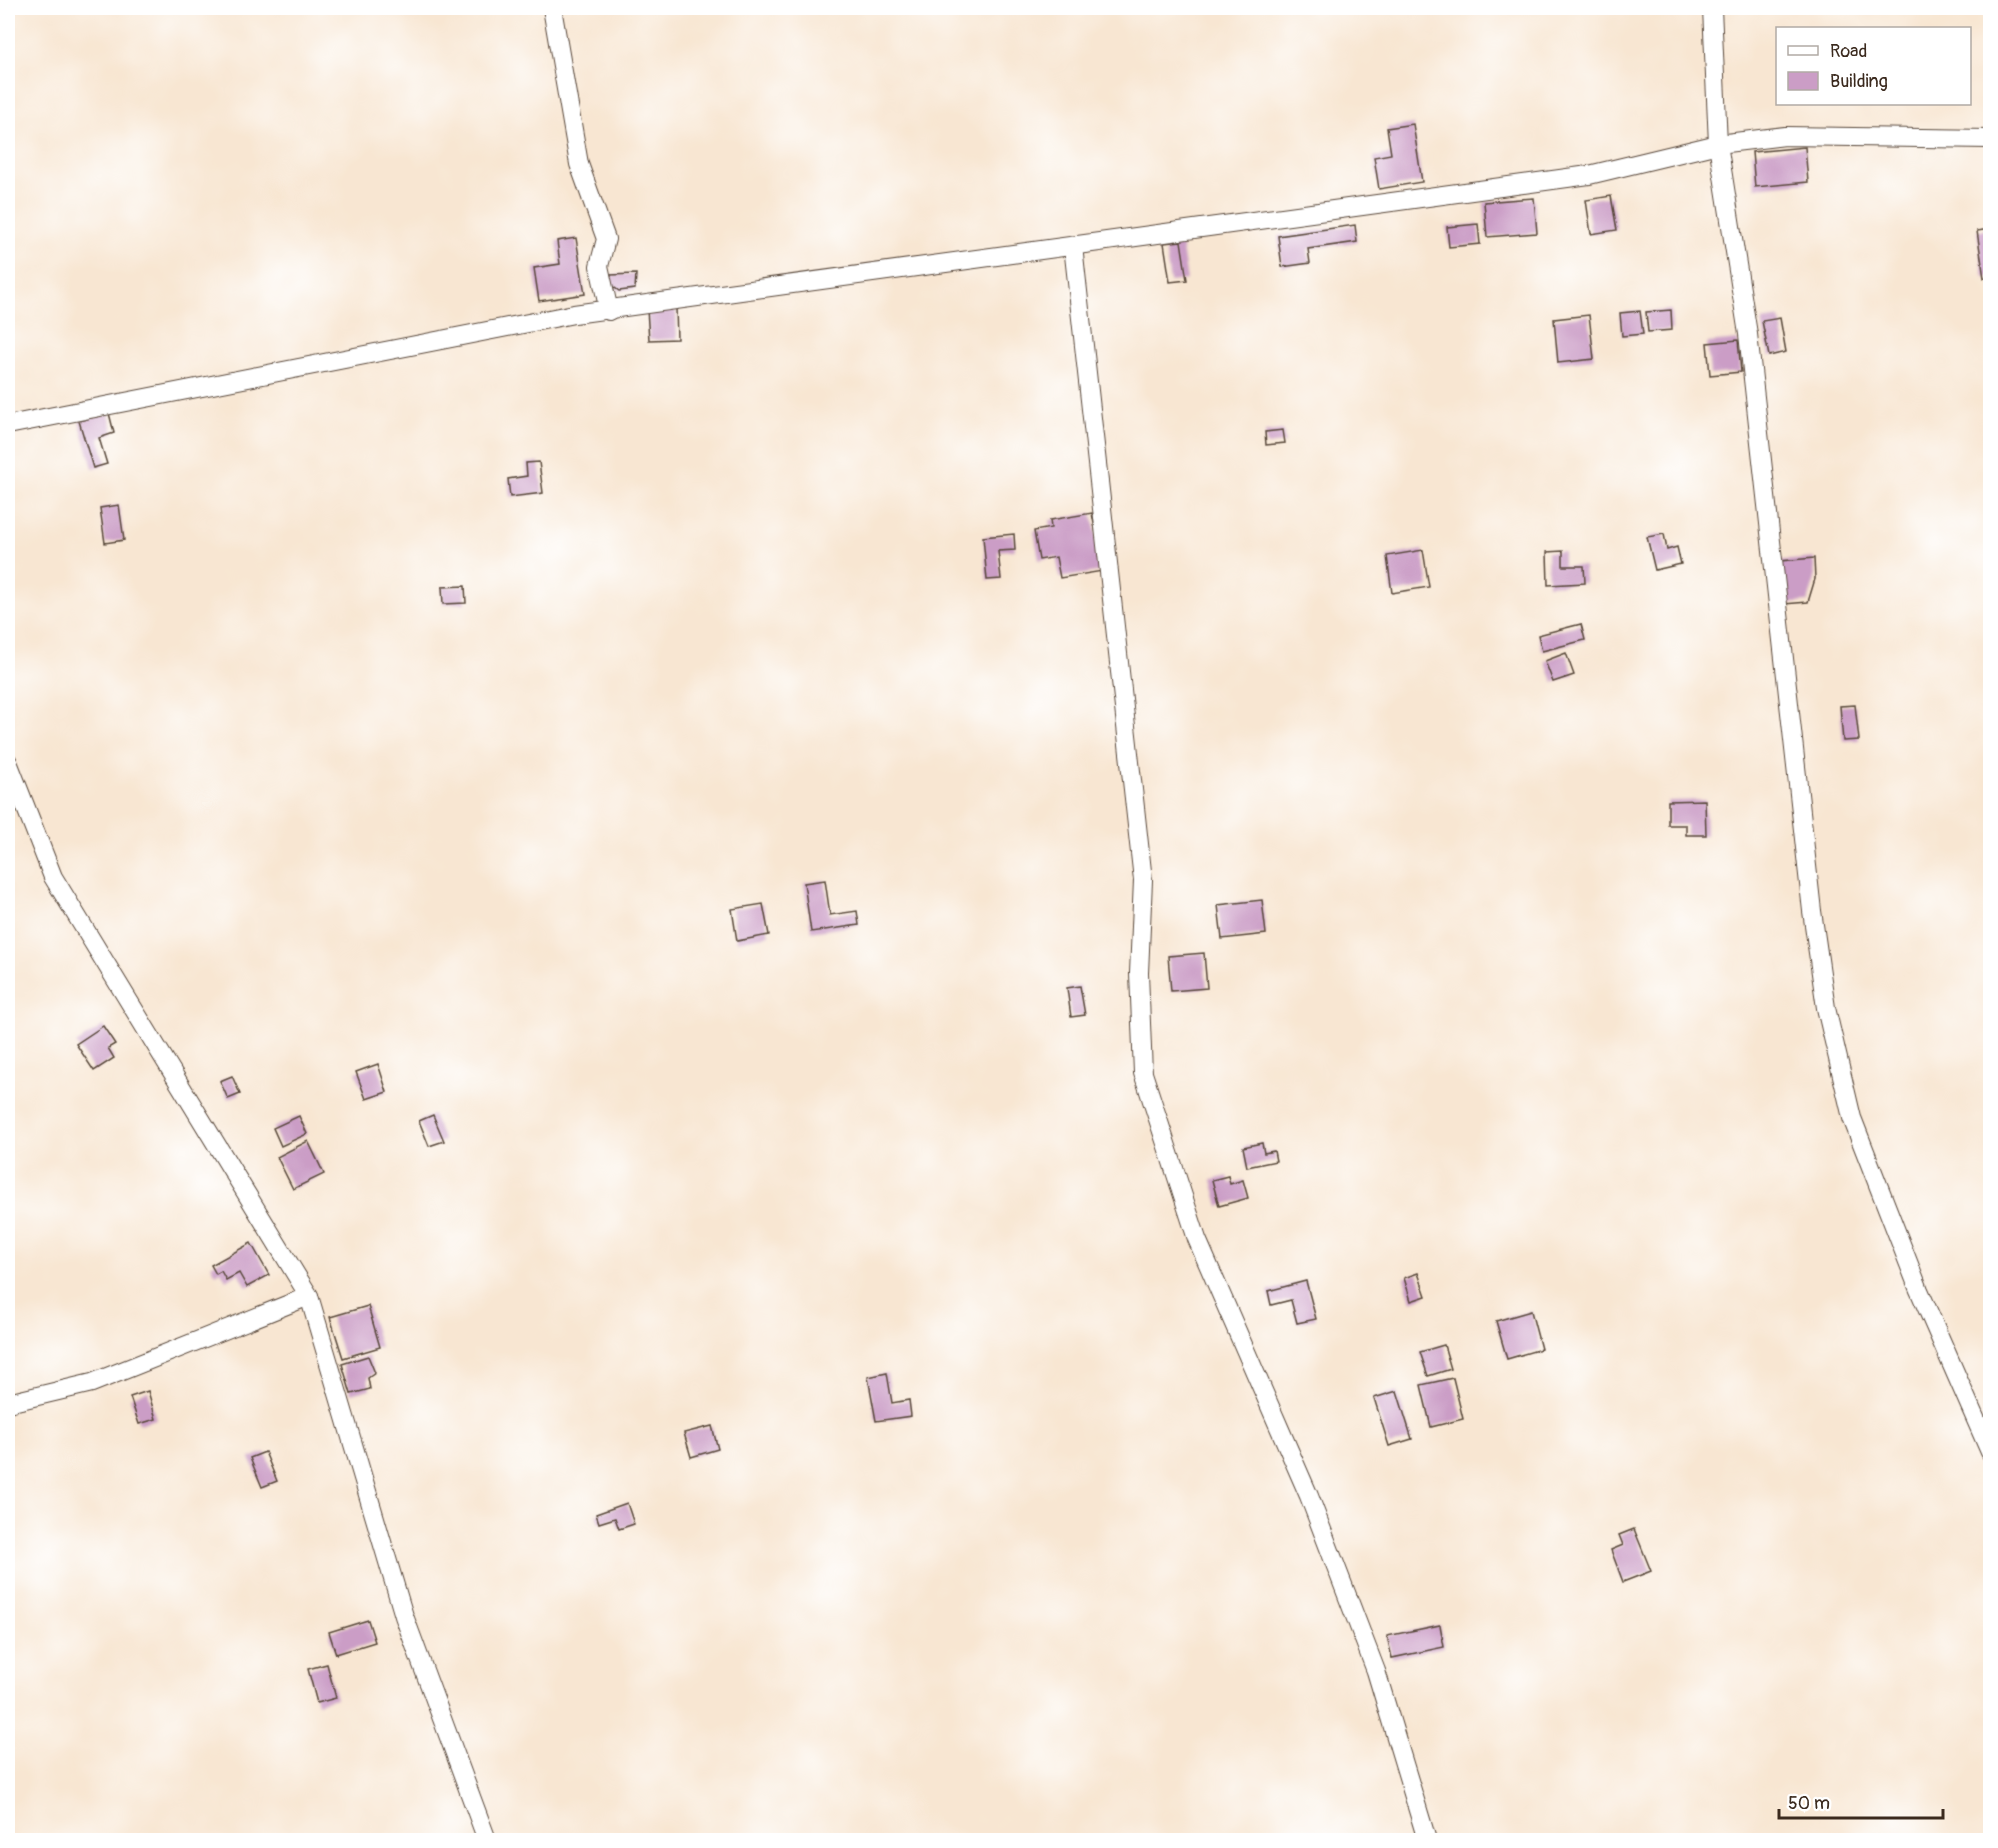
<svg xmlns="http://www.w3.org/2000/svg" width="1998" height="1848" font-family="Pangolin,sans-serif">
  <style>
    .building { fill: #cb9dc6 }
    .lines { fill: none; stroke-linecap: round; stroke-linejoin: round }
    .minor-casing { stroke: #574639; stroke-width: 20 }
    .minor { stroke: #fff; stroke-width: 18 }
  </style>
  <rect width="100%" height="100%" fill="#fff"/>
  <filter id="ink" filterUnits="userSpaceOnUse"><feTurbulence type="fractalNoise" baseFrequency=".0167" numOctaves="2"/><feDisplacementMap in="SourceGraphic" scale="12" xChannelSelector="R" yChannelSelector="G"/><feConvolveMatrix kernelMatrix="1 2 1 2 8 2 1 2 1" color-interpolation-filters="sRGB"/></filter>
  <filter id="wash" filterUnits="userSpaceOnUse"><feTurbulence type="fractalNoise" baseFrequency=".008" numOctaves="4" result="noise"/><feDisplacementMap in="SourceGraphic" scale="24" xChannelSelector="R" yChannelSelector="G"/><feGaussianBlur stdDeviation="1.35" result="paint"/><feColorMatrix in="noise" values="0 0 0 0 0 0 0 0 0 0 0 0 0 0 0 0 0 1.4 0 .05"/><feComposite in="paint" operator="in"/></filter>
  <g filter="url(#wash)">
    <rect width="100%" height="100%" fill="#f8e6d2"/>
    <g id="blocks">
      <!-- building -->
      <g class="building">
        <path d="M1413 124 1422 182 1379 189 1374 157 1391 154 1387 128Z"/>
        <path d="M1805 147 1808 182 1755 187 1752 152Z"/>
        <path d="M1611 196 1617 230 1591 234 1586 200Z"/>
        <path d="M1534 198 1537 233 1487 237 1484 202Z"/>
        <path d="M1478 224 1480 244 1449 247 1447 227Z"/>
        <path d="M1355 225 1357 242 1308 249 1310 263 1282 267 1278 236Z"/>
        <path d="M1990 229V277L1984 278 1977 231Z"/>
        <path d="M576 238 585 294 539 301 534 268 560 264 557 241Z"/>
        <path d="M1181 241 1187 280 1170 282 1164 243Z"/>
        <path d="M636 274 635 289 619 291 611 285 610 275Z"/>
        <path d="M676 308 677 339 649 340 647 309Z"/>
        <path d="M1671 310 1672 330 1648 332 1646 312Z"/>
        <path d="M1640 311 1643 334 1622 336 1620 313Z"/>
        <path d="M1589 315 1594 359 1558 363 1554 319Z"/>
        <path d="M1780 318 1786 352 1769 356 1762 321Z"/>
        <path d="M1738 340 1741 372 1710 375 1707 343Z"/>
        <path d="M109 413 114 433 99 438 107 464 93 468 79 421Z"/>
        <path d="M1283 430 1285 443 1266 445 1265 432Z"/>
        <path d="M539 462 543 493 510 497 508 479 527 476 526 463Z"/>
        <path d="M119 505 124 540 105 543 100 508Z"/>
        <path d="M1092 513 1103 571 1060 578 1056 557 1039 560 1034 531 1051 528 1050 520Z"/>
        <path d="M1014 534 1015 550 998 551 1001 579 987 580 983 537Z"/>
        <path d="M1664 534 1667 550 1677 547 1681 564 1655 570 1647 537Z"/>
        <path d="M1423 550 1429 587 1392 593 1387 556Z"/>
        <path d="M1563 551V566H1584L1585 583 1548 585 1547 552Z"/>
        <path d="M1814 558 1815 579 1808 602 1784 604 1780 561Z"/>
        <path d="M465 586 466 603 443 604 442 587Z"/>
        <path d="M1581 624 1585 640 1542 651 1538 635Z"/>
        <path d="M1566 653 1574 675 1553 682 1545 661Z"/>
        <path d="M1855 705 1859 740 1843 741 1840 706Z"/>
        <path d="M1705 800 1706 835H1686V825H1668V801Z"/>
        <path d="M825 880 830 915 857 911 859 925 811 932 804 883Z"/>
        <path d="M1262 900 1266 934 1222 939 1218 905Z"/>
        <path d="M763 904 769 935 737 941 732 909Z"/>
        <path d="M1204 953 1207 988 1171 991 1168 956Z"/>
        <path d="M1080 986 1085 1015 1071 1017 1067 988Z"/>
        <path d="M103 1026 115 1044 108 1048 114 1058 94 1071 76 1044Z"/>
        <path d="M378 1064 387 1092 366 1099 356 1072Z"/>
        <path d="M232 1076 240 1094 228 1099 220 1081Z"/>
        <path d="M433 1115 444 1141 429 1146 419 1121Z"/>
        <path d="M299 1116 307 1134 281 1146 273 1128Z"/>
        <path d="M308 1141 324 1174 293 1189 277 1157Z"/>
        <path d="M1262 1143 1264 1153 1274 1151 1276 1161 1247 1167 1243 1147Z"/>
        <path d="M1228 1176 1230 1184 1243 1180 1248 1198 1219 1206 1212 1180Z"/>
        <path d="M251 1243 269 1275 247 1287 239 1273 226 1280 221 1271 216 1274 211 1265Z"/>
        <path d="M1418 1273 1426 1296 1411 1301 1404 1278Z"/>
        <path d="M1306 1281 1316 1319 1297 1323 1291 1300 1271 1305 1268 1291Z"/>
        <path d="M368 1306 380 1347 343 1358 330 1317Z"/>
        <path d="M1531 1311 1541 1349 1507 1359 1496 1321Z"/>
        <path d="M1444 1345 1451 1369 1428 1376 1420 1352Z"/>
        <path d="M368 1356 375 1373 368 1378 370 1389 351 1394 342 1364Z"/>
        <path d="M887 1373 892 1403 909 1400 911 1416 876 1421 868 1377Z"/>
        <path d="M1453 1378 1463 1419 1431 1427 1421 1385Z"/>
        <path d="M148 1391 156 1419 139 1424 130 1397Z"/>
        <path d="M1397 1391 1412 1439 1389 1446 1374 1398Z"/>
        <path d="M712 1426 718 1449 691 1457 684 1433Z"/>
        <path d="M265 1452 277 1481 262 1487 250 1458Z"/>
        <path d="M627 1503 634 1524 619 1529 615 1518 599 1523 596 1514Z"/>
        <path d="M1634 1529 1651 1571 1623 1582 1611 1550 1623 1545 1619 1535Z"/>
        <path d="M368 1620 375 1642 336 1654 329 1632Z"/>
        <path d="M1440 1625 1444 1647 1392 1658 1387 1636Z"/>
        <path d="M327 1664 336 1698 317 1703 308 1669Z"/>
      </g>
    </g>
  </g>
  <g filter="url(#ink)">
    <use href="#blocks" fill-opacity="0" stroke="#574639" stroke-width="1.5"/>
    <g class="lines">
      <!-- minor casing -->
      <g class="minor-casing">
        <g id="minor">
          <path d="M552 8 579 164 606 239 599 266 609 311"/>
          <path d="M1712 8 1718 144 1748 334 1812 911 1826 1008 1852 1118 1919 1290 1990 1452"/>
          <path d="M1073 246 1143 880 1139 973 1143 1073 1197 1239 1309 1496 1376 1671 1427 1840"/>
          <path d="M8 425 574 314 1589 175 1718 144 1785 136 1990 139"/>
          <path d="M8 762 53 877 309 1296 404 1616 487 1840"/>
          <path d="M8 1403 92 1383 309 1296"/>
        </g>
      </g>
      <!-- minor -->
      <use href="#minor" class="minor"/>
    </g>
  </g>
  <!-- margin -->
  <rect width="1998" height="1848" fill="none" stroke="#fff" stroke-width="30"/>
  <!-- legend -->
  <rect x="1776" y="27" width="195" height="78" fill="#ffffff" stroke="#b1aaa5" stroke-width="1.5"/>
  <rect x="1788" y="46" width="30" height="9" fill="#ffffff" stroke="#b1aaa5" stroke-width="1.5"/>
  <text x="1830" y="57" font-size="18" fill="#3b2a1e">Road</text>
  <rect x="1788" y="72" width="30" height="18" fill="#cb9dc6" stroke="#b1aaa5" stroke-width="1.5"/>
  <text x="1830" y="87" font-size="18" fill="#3b2a1e">Building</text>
  <!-- scale -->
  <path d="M1779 1809v9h164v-9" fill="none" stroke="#3b2a1e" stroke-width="3"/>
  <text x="1788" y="1809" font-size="18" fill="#3b2a1e" stroke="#ffffff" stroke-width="4.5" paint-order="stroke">50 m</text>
</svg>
